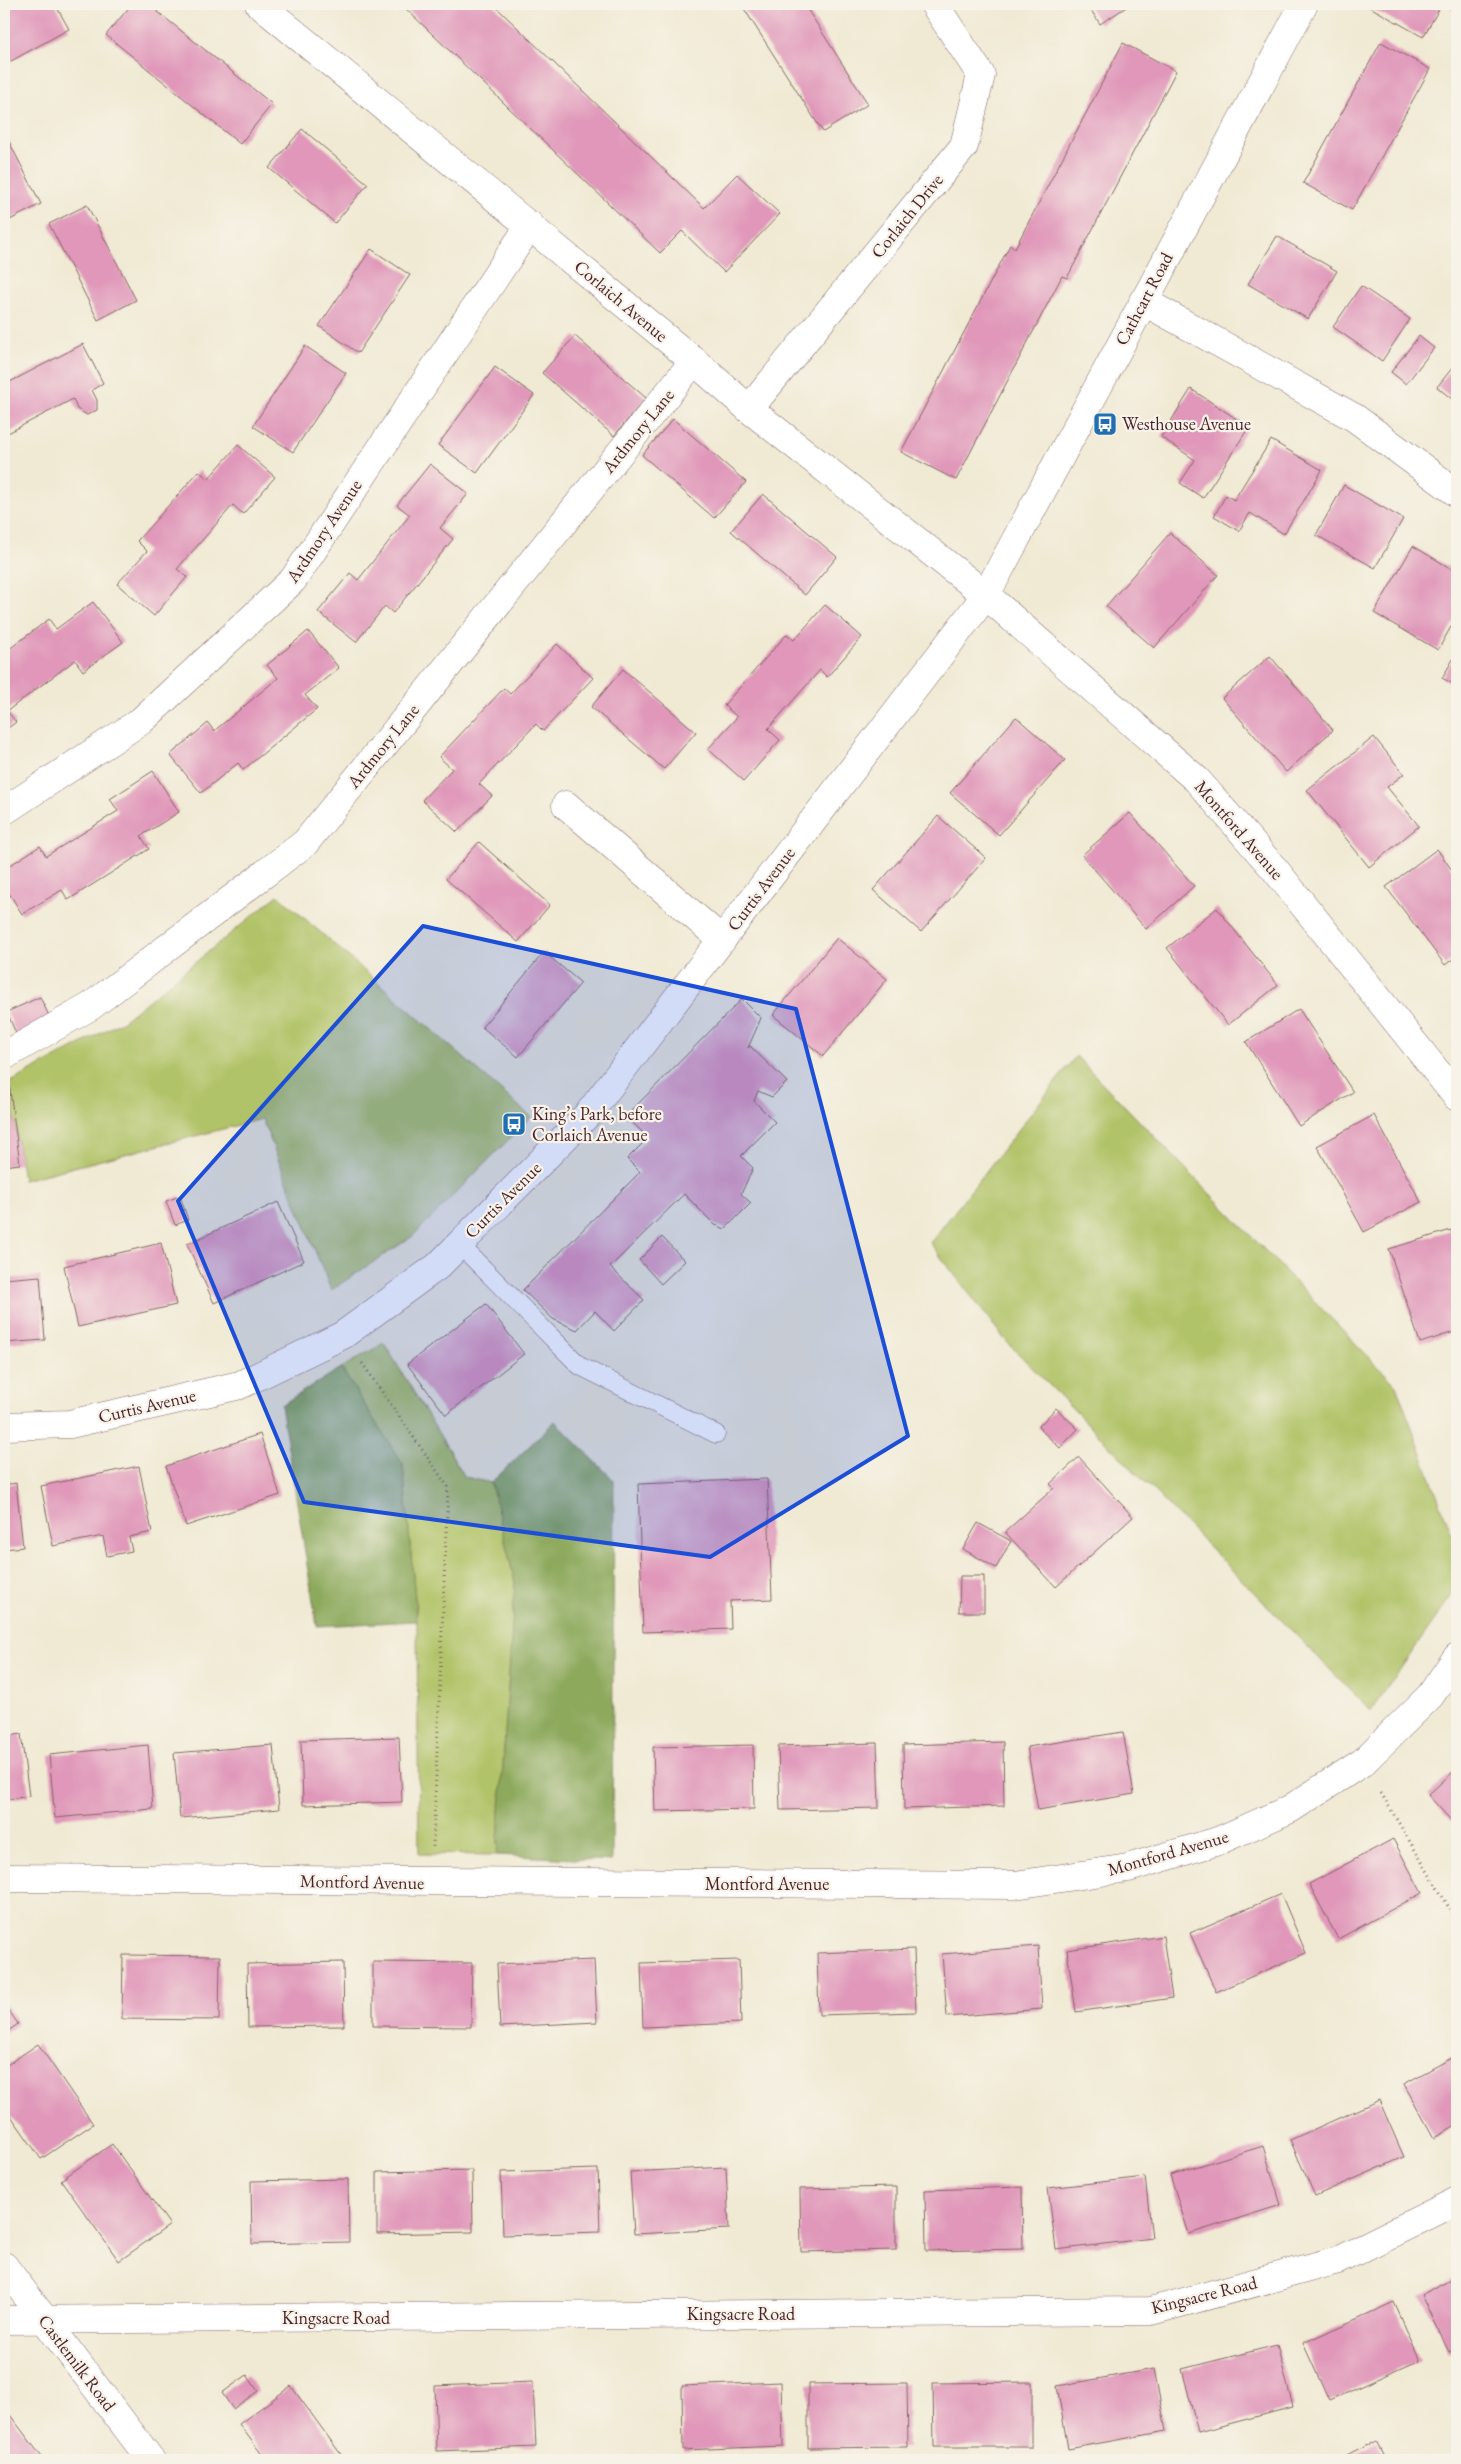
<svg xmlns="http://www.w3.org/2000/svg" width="1461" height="2464" font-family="'EB Garamond',serif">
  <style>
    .green { fill: #b1c367; stroke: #7e7149 }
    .forest { fill: #8ca95c; stroke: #6b6444 }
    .building { fill: #e097b9 }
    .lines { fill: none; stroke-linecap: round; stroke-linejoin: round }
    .service-casing { stroke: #846666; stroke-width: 19 }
    .minor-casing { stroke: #846666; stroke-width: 29 }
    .tertiary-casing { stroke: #846666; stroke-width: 29 }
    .path { stroke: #846666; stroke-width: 3; stroke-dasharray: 1 4; stroke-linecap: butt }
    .service { stroke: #fff; stroke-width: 18 }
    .minor { stroke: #fff; stroke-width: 28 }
    .tertiary { stroke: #fff; stroke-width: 28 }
    .marked { fill: #1d4ed8; fill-opacity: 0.2; stroke: #1d4ed8; stroke-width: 4; stroke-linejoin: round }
    .labels { text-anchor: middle; stroke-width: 4.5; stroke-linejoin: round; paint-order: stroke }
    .street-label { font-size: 18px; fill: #4a1f2b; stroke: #f7f3e8 }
    .poi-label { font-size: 18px; fill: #4a1f2b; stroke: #f7f3e8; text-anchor: start }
  </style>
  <rect width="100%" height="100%" fill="#f7f3e8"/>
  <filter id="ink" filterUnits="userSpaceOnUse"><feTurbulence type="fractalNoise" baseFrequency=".02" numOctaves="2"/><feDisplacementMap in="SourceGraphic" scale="10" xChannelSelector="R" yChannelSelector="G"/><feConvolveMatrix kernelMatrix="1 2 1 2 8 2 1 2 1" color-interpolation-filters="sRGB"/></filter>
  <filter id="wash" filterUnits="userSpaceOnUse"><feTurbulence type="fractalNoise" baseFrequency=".0096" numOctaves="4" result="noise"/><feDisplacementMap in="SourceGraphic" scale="20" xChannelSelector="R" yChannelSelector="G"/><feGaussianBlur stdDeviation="1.12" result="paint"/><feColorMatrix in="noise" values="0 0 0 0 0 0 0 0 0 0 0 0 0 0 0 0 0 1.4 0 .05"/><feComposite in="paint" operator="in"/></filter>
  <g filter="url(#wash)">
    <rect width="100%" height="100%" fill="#f0ead4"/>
    <!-- green -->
    <g class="green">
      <path d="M278 895 531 1117 413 1236 331 1290 262 1119 23 1180 9 1083 123 1021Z"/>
      <path d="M1076 1056 1396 1385 1457 1548V1588L1371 1711 1005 1340 930 1243Z"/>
      <path d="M384 1343 465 1477 491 1483 515 1582 497 1855 419 1854 417 1621 403 1465 341 1368Z"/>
    </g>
    <!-- forest -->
    <g class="forest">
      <path d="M341 1368 403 1465 417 1621 317 1626 281 1405Z"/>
      <path d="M555 1421 614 1480 612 1861 497 1855 515 1582 491 1483Z"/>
    </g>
    <g id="blocks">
      <!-- building -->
      <g class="building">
        <path d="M9 4H55L69 29 4 65V7Z"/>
        <path d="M132 4H148L272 104 240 144 106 35Z"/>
        <path d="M401 4H493L704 208 737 174 780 214 724 272 682 231 660 253Z"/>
        <path d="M741 4H804L868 104 823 132Z"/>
        <path d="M1087 4H1131L1100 24Z"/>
        <path d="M1369 4H1442L1423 37 1368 6Z"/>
        <path d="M1452 4H1457V12L1450 8Z"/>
        <path d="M1381 42 1430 69 1352 210 1303 183Z"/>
        <path d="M1123 43 1176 71 1067 278 1062 276 956 480 901 452 1010 245 1015 248Z"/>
        <path d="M302 129 368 184 335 223 269 168Z"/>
        <path d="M4 132 41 204 4 223Z"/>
        <path d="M87 205 136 300 98 320 49 224Z"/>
        <path d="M1277 236 1337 271 1308 319 1248 284Z"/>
        <path d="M371 249 410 275 358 353 319 326Z"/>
        <path d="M1361 286 1410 319 1382 361 1333 327Z"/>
        <path d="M575 336 646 398 614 436 542 373Z"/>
        <path d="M1419 336 1434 348 1406 384 1391 372Z"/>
        <path d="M83 344 103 383 92 390 97 400V410L87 415 77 409 73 399 8 433 4 425V385Z"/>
        <path d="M305 346 346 373 293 452 253 426Z"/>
        <path d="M1457 362V403L1437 387Z"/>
        <path d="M495 367 534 395 477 473 438 445Z"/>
        <path d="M1191 389 1249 427 1203 498 1180 483 1195 460 1161 437Z"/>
        <path d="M673 419 746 482 714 518 642 455Z"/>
        <path d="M1271 440 1322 470 1284 534 1250 513 1239 531 1214 516 1226 495 1234 500Z"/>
        <path d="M238 445 275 477 243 514 233 505 177 569 187 577 154 616 117 584 147 551 137 541 199 471 208 479Z"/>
        <path d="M430 464 468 494 440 528 453 539 393 613 385 606 356 642 318 612 350 573 358 580 410 515 397 505Z"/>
        <path d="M1344 485 1403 519 1375 568 1316 535Z"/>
        <path d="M763 494 837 557 805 595 731 531Z"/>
        <path d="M1170 533 1218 575 1154 648 1106 606Z"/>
        <path d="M1413 546 1457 572V616L1438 650 1374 613Z"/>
        <path d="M93 602 123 642 83 671 75 660 7 711 16 722 4 731V653L49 619 56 629Z"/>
        <path d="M825 605 862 637 827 677 820 670 768 729 780 740 744 781 708 749 737 717 724 705 787 634 794 640Z"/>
        <path d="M308 631 339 668 305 695 317 709 243 770 238 763 201 793 170 755 208 723 214 731 278 678 267 665Z"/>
        <path d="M557 644 593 678 543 731 536 724 479 784 492 796 457 832 422 800 452 769 439 757 504 688 510 694Z"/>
        <path d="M1270 656 1333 730 1286 772 1222 698Z"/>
        <path d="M1455 656 1457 657V686L1442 678Z"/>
        <path d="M623 669 696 732 664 769 591 707Z"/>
        <path d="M1016 717 1065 760 999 835 950 793Z"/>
        <path d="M1374 737 1404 774 1387 787 1419 826 1369 867 1307 790Z"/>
        <path d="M153 771 179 812 141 836 149 849 68 900 62 890 22 914 4 885V869L40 846 46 856 118 811 110 799Z"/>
        <path d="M1130 813 1194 886 1146 929 1082 855Z"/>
        <path d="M938 816 986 858 921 932 873 890Z"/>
        <path d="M479 842 550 905 518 942 446 879Z"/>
        <path d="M1437 849 1457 877V956L1445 965 1386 887Z"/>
        <path d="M1217 908 1278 985 1228 1025 1167 948Z"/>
        <path d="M837 938 887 979 823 1056 773 1015Z"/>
        <path d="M544 952 581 983 518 1057 482 1027Z"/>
        <path d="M40 997 51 1020 17 1036 7 1012Z"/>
        <path d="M742 999 761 1018 748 1048 750 1046 787 1082 772 1097 758 1091 754 1101 775 1122 741 1156 753 1168 741 1194 751 1203 725 1229 715 1225 684 1194 610 1267 644 1300 614 1331 595 1311 577 1330 553 1319 523 1290 640 1172 627 1159 648 1138 626 1116Z"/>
        <path d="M1299 1009 1353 1092 1299 1126 1246 1042Z"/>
        <path d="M4 1083H9L20 1164 4 1166Z"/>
        <path d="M1374 1115 1421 1202 1364 1232 1317 1146Z"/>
        <path d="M180 1196 188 1220 175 1225 166 1201Z"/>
        <path d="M278 1202 304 1261 214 1303 187 1244Z"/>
        <path d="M1451 1230 1457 1250V1331L1420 1343 1389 1249Z"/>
        <path d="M662 1237 685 1261 661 1284 639 1260Z"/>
        <path d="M161 1243 176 1305 78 1327 64 1266Z"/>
        <path d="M40 1276 45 1340 4 1343V1279Z"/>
        <path d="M486 1304 524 1354 446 1415 407 1364Z"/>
        <path d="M1056 1408 1078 1429 1060 1448 1038 1427Z"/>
        <path d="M260 1434 280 1495 186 1526 166 1466Z"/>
        <path d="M1079 1457 1133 1517 1056 1587 1005 1532 1054 1488 1050 1484Z"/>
        <path d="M139 1466 152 1532 129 1537 132 1551 107 1556 103 1536 53 1546 41 1486Z"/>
        <path d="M767 1479 772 1599 730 1601 731 1629 643 1632 638 1484Z"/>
        <path d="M16 1483 23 1547 4 1549V1485Z"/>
        <path d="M978 1523 1011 1541 996 1568 963 1549Z"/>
        <path d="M960 1576H984V1612H959Z"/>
        <path d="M1123 1732 1134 1794 1038 1810 1027 1747Z"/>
        <path d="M21 1734 29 1796 4 1800V1737Z"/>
        <path d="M399 1737 402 1802 303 1805 301 1740Z"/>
        <path d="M1003 1742 1004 1806 904 1809 903 1745Z"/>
        <path d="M877 1743 879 1808 780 1810 778 1746Z"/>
        <path d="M148 1745 153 1809 55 1818 49 1755Z"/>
        <path d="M273 1745 279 1809 180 1818 174 1753Z"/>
        <path d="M753 1745 754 1809 655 1811 653 1747Z"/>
        <path d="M1457 1768V1827L1428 1795Z"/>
        <path d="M1393 1839 1422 1893 1338 1939 1309 1884Z"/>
        <path d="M1281 1894 1306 1953 1216 1992 1190 1933Z"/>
        <path d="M1163 1936 1172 1998 1076 2012 1067 1950Z"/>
        <path d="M1038 1946 1042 2009 947 2017 942 1954Z"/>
        <path d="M914 1949 916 2012 819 2015 817 1953Z"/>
        <path d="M123 1955 220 1956 219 2020 122 2019Z"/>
        <path d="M594 1960 597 2022 500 2027 497 1964Z"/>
        <path d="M739 1960 741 2023 643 2027 641 1963Z"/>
        <path d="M343 1962 344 2026 248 2027 247 1964Z"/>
        <path d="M373 1962 472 1963 471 2027 373 2026Z"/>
        <path d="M4 2003 18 2024 4 2034Z"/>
        <path d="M38 2044 93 2124 41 2159 4 2106V2067Z"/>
        <path d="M1457 2055V2125L1434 2138 1404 2084Z"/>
        <path d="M1379 2100 1404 2157 1315 2196 1290 2140Z"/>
        <path d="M112 2144 170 2225 119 2261 61 2180Z"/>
        <path d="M1263 2146 1281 2205 1189 2234 1170 2175Z"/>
        <path d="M726 2167 729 2229 634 2234 630 2172Z"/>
        <path d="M598 2169 600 2232 503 2235 501 2172Z"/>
        <path d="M472 2170 473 2232 377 2234V2172Z"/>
        <path d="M1145 2177 1152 2238 1056 2250 1048 2188Z"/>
        <path d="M348 2179 349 2242 252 2244 251 2181Z"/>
        <path d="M896 2187V2250L801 2252 800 2189Z"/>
        <path d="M1022 2187 1023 2249 926 2251 925 2190Z"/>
        <path d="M1457 2276V2348L1449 2352 1421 2295Z"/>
        <path d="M1394 2302 1420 2360 1329 2401 1303 2343Z"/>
        <path d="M1277 2345 1293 2407 1198 2432 1182 2369Z"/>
        <path d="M1154 2369 1166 2431 1068 2449 1057 2386Z"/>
        <path d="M247 2375 258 2391 233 2409 222 2393Z"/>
        <path d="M533 2382 536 2447 437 2451 435 2386Z"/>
        <path d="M781 2382 783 2446 683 2450 682 2386Z"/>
        <path d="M1032 2382V2447H934L933 2383Z"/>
        <path d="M907 2383 908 2447 808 2448V2384Z"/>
        <path d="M291 2386 345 2460H266L239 2424Z"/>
        <path d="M4 2407 44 2460H4Z"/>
        <path d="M1376 2441 1386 2460H1344L1343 2458Z"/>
      </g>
    </g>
  </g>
  <g filter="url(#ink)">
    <use href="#blocks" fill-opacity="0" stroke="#846666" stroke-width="1"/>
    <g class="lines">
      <!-- service casing -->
      <g class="service-casing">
        <path id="service" d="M459 1244 580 1366 716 1434"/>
      </g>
      <!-- minor casing -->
      <g class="minor-casing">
        <g id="minor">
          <path d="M259 4 694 361 749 409 986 595 1197 780 1277 872 1457 1097"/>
          <path d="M1143 301 1355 418 1457 493"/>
          <path d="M749 409 964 146 981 75 934 4"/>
          <path d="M566 805 722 940"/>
          <path d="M4 811 141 721 293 580 530 225"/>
          <path d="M4 1056 91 1006 305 843 694 361"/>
          <path d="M4 1878 1015 1885 1128 1868 1218 1841 1290 1809 1363 1762 1430 1696 1457 1657"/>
          <path d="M4 2320 1151 2311 1338 2260 1457 2201"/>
        </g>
      </g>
      <!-- tertiary casing -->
      <g class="tertiary-casing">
        <g id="tertiary">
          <path d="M4 1426 70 1424 240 1385 343 1335 438 1266 589 1113 986 595 1304 4"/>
          <path d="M4 2266 151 2460"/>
        </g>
      </g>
      <!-- path -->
      <g class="path">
        <path d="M362 1363 448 1487 433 1847"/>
        <path d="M1381 1793 1457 1921"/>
      </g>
      <!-- service -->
      <use href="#service" class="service"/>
      <!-- minor -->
      <use href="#minor" class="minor"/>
      <!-- tertiary -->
      <use href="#tertiary" class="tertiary"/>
    </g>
  </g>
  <!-- marked area -->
  <path class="marked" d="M423 926 796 1009 908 1436 710 1557 304 1502 178 1201Z"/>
  <!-- icons -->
  <defs>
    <g id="bus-square" transform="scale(1.25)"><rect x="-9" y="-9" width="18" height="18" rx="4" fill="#1f6fb2" stroke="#f7f3e8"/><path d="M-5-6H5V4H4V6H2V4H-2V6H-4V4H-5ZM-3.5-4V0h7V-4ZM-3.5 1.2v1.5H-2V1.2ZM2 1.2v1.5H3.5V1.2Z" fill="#fff"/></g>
  </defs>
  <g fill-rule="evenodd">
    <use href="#bus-square" x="1105" y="424"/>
    <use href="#bus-square" x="514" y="1124"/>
  </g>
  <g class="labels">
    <!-- street labels -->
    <g class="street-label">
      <text transform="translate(907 216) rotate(-51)" y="6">Corlaich Drive</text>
      <text transform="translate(1144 299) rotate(-62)" y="6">Cathcart Road</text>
      <text transform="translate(621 301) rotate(40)" y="6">Corlaich Avenue</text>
      <text transform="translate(638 431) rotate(-51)" y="6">Ardmory Lane</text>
      <text transform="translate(324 531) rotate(-56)" y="6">Ardmory Avenue</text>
      <text transform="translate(383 746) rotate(-51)" y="6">Ardmory Lane</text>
      <text transform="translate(1239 830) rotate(49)" y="6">Montford Avenue</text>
      <text transform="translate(761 889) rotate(-53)" y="6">Curtis Avenue</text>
      <text transform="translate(503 1200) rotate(-45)" y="6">Curtis Avenue</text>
      <text transform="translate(147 1406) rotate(-13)" y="6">Curtis Avenue</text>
      <text transform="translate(1168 1853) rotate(-16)" y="6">Montford Avenue</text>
      <text transform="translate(362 1882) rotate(1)" y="6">Montford Avenue</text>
      <text x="767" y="1890">Montford Avenue</text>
      <text transform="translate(1204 2295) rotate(-14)" y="6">Kingsacre Road</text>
      <text x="741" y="2320">Kingsacre Road</text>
      <text x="336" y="2324">Kingsacre Road</text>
      <text transform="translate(77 2363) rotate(53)" y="6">Castlemilk Road</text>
    </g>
    <!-- poi labels -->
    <g class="poi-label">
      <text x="1122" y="430">Westhouse Avenue</text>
      <text x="532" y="1120">King’s Park, before<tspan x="532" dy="21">Corlaich Avenue</tspan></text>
    </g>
  </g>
  <!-- margin -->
  <rect width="1461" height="2464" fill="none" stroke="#f7f3e8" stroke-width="20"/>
</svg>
